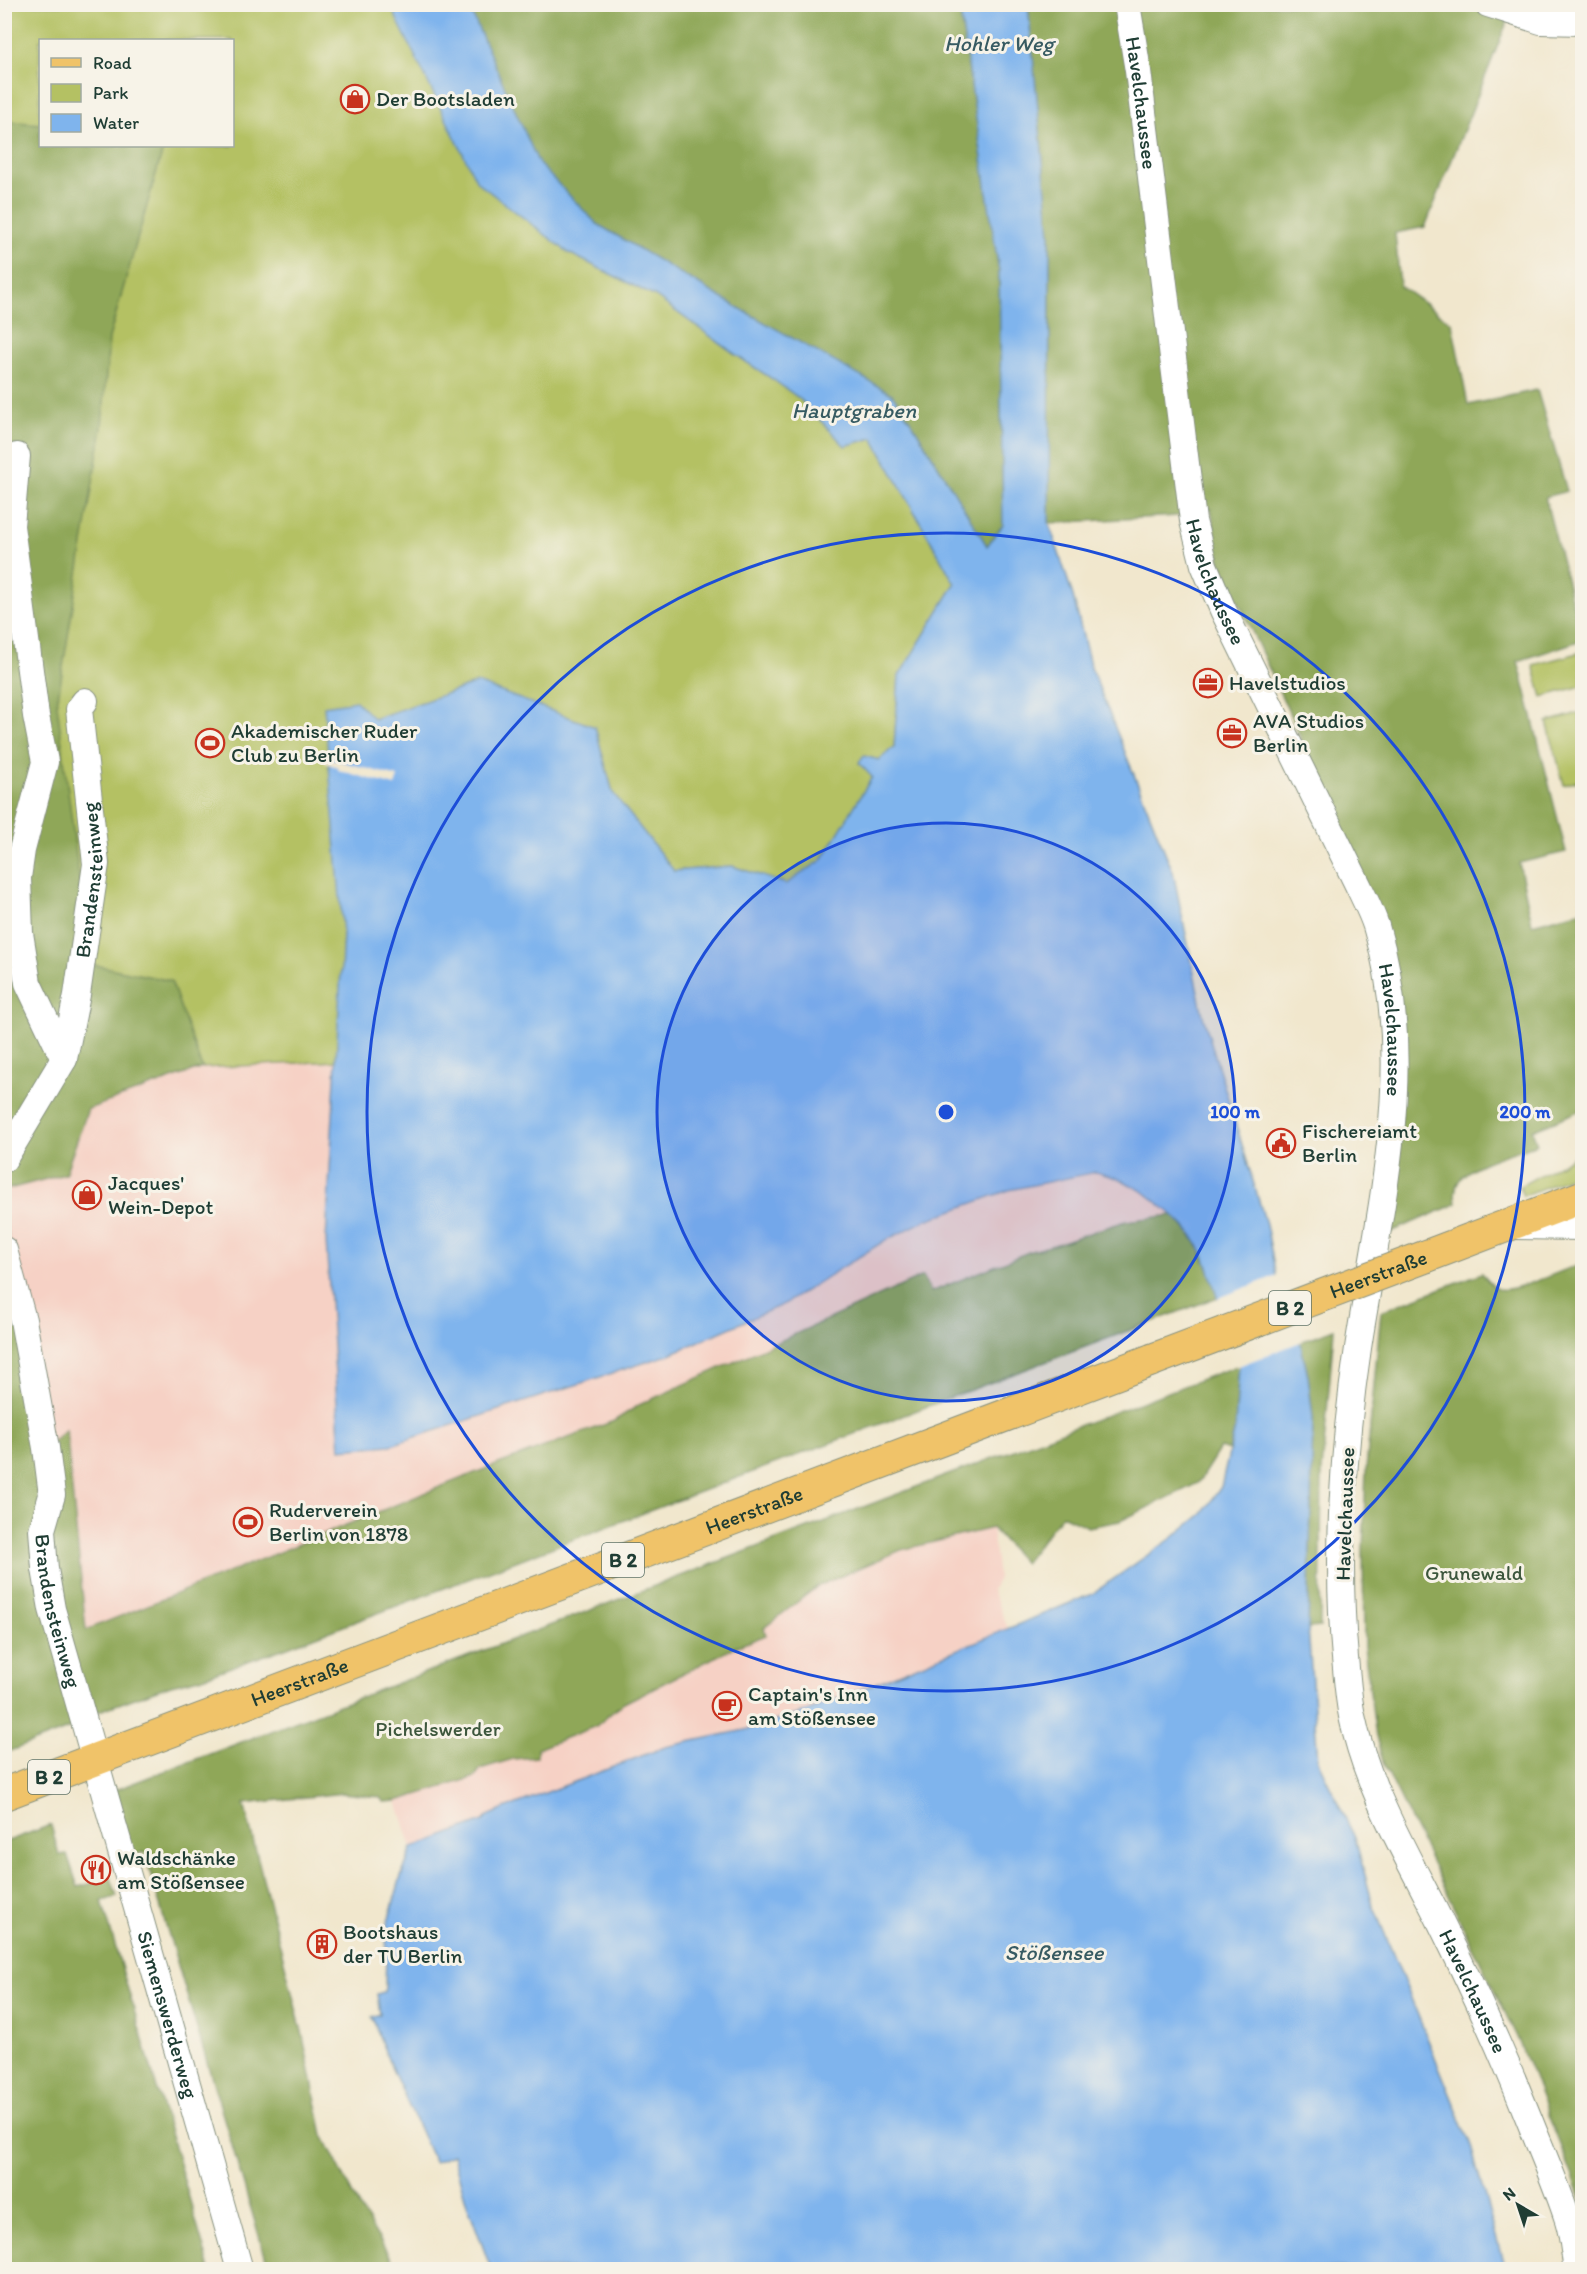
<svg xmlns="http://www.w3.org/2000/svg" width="1587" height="2274" font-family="Itim,sans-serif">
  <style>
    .built { fill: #f6d1c5 }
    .green { fill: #b4c163; stroke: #6a7f4c; stroke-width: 1.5; fill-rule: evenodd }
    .forest { fill: #8fa759; stroke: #577246; stroke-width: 1.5 }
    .water { fill: #7fb4ed; stroke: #4f7890; stroke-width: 1.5 }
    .pier { fill: #f1e7cd }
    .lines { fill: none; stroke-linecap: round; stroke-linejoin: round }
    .minor-casing { stroke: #889280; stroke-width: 28 }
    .major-casing { stroke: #889280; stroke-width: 34 }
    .minor { stroke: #fff; stroke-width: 26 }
    .major { stroke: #f0c369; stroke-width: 32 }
    .major-bridge-casing { stroke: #889280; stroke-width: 34; stroke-linecap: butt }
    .major-bridge { stroke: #f0c369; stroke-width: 32 }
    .ring { fill: none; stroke: #1d4ed8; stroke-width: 3 }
    .labels { text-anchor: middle; stroke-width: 6; stroke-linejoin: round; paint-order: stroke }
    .shield { fill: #f7f3e8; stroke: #60746a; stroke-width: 1.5 }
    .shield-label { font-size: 20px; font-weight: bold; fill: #1f3d34 }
    .poi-label { font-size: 21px; fill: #1f3d34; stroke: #f7f3e8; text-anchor: start }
    .street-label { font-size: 21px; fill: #1f3d34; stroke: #f7f3e8 }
    .park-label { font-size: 21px; fill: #3d573d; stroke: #f7f3e8 }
    .water-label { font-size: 22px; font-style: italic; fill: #375b62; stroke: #f7f3e8 }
    .centre { fill: #1d4ed8; stroke: #f7f3e8; stroke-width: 3 }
    .ring-label { font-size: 18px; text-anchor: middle; font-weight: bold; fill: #1d4ed8; stroke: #f7f3e8; stroke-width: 6; stroke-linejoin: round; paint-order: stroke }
  </style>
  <rect width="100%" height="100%" fill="#f7f3e8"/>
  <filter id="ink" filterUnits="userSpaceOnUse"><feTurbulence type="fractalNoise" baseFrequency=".0167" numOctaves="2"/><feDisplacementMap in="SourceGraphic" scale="12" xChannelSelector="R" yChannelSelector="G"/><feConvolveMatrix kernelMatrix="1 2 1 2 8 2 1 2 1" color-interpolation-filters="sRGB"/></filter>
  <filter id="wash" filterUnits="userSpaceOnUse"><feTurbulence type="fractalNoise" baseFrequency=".008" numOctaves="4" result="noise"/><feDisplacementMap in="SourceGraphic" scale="24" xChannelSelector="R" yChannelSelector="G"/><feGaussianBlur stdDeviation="1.35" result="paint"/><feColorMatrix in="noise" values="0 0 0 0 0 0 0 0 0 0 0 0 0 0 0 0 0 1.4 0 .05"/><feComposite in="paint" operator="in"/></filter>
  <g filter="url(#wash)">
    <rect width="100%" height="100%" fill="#f1e7cd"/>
    <!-- built -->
    <g class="built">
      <path d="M338 1061 326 1241 340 1449 391 1445 668 1355 786 1303 884 1241 926 1220 1009 1190 1096 1172 1120 1179 1144 1192 1173 1215 1126 1221 1098 1230 1054 1245 1031 1251 930 1292 923 1276 639 1405 614 1421 477 1472 86 1630 66 1430 46 1448 5 1214 4 1190 65 1174 88 1109 202 1068Z"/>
      <path d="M992 1528 998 1578 992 1590 1008 1628 799 1714 745 1730 665 1747 514 1805 488 1816 483 1821 412 1848 397 1801 475 1777 480 1769 513 1759 537 1757V1749L596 1726 622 1704 733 1648 766 1635 763 1628 818 1586 901 1550Z"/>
    </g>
    <!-- green -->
    <g class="green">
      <path d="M5 5H393L569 253 656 297 746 362 771 378 800 399 845 446 873 438 955 584 899 676 894 747 879 760 864 756 859 763 873 777 822 860 786 884 732 866 674 871 613 793 595 727 477 683 373 719 343 934 338 1061 202 1068 88 1108 65 1174 5 1190ZM40 40H232V146H40Z"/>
      <path d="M1582 652V686L1542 697 1533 665Z"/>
      <path d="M1579 713 1582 725V780L1564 785 1547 722Z"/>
      <path d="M1582 1152V1164L1576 1175 1523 1196 1520 1186Z"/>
    </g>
    <!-- forest -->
    <g class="forest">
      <path d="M468 5H959L999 271 1003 525 987 546 915 428 892 394 737 307 597 224 538 164Z"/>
      <path d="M1028 5H1514L1425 227 1395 233 1400 286 1452 323 1468 405 1537 390 1567 491 1545 497 1582 640 1518 661 1566 852 1519 863 1532 924 1582 911V1110L1532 1130 1537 1144C1517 1152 1469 1163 1459 1181 1454 1188 1455 1196 1456 1204L1386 1234 1401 1115 1359 866 1220 561 1211 509 1178 516 1049 523 1050 235Z"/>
      <path d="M1519 5H1582V10L1533 7Z"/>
      <path d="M4 121 40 124V146H164L109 338 102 427 57 704 90 964 171 981 202 1068 88 1109 65 1174 5 1190Z"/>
      <path d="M4 1214 46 1448 66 1429 86 1630 477 1472 614 1421 639 1405 923 1276 931 1292 1031 1251 1054 1245 1098 1230 1126 1221 1173 1215C1201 1243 1206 1261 1218 1297L285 1648 200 1678 171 1685 91 1714 76 1726 5 1753Z"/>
      <path d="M1582 1263V2200L1517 2037 1384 1765 1376 1737 1364 1647 1363 1549 1366 1469 1381 1311 1482 1273C1486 1279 1492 1286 1499 1289 1513 1293 1566 1269 1582 1263Z"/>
      <path d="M1334 1329 1322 1471 1320 1627 1308 1628 1313 1418 1308 1376 1300 1342Z"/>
      <path d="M1239 1365 1235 1428 1229 1451 1220 1448 1198 1483 1120 1521 1088 1527 1062 1515 1024 1563 992 1528 901 1550 818 1586 764 1628 766 1635 733 1648 622 1704 596 1726 537 1749V1757L513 1759 480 1769 475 1777 397 1801 384 1802 379 1797 343 1793 244 1804 302 2032 323 2135 359 2207 398 2269H269L144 1852 131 1856 112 1791Z"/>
      <path d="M51 1825 59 1855 67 1854 78 1887 111 1878 117 1897 102 1901 210 2269H5V1842Z"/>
    </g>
    <!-- water -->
    <path class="water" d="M390 5H468L539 164 597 224 737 307 892 394 915 428 987 546 1003 525 999 271 959 5H1028L1050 235 1049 523 1073 596 1090 665 1173 872 1203 1016 1266 1224 1276 1276 1300 1342 1308 1376 1313 1418 1308 1628 1318 1761 1355 1838 1373 1905 1470 2143 1505 2269H491L465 2198 453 2155 434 2162 389 2062 372 2017 380 2014 377 1994 384 1992 385 1988 387 1925 400 1880 412 1848 483 1821 488 1816 514 1805 665 1747 745 1730 799 1714 866 1687 1092 1594 1172 1538 1202 1514 1221 1487 1235 1428 1239 1365 1204 1255 1191 1233 1173 1215 1144 1192 1120 1179 1096 1172 1009 1190 926 1220 884 1241 786 1303 668 1355 391 1445 340 1449 326 1241 343 934 324 706 356 701 374 719 477 683 595 727 613 793 674 871 732 866 786 884 822 860 872 777 859 763 864 756 879 760 894 747 899 676 955 584 873 438 845 446 800 399 771 378 746 362 656 297 569 253 477 182Z"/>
    <!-- pier -->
    <g class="pier">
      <path d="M325 757 398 777 395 786 338 770V767L325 763Z"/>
      <path d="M1278 1275 1303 1341 1236 1367 1216 1299Z"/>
    </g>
  </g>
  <g filter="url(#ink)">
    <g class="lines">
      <!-- minor casing -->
      <g class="minor-casing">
        <g id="minor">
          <path id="s1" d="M1127 4 1138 71 1193 521 1204 565 1223 610 1359 887C1365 900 1372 913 1376 926 1418 1064 1379 1211 1358 1348 1343 1447 1336 1559 1345 1658 1347 1677 1348 1697 1352 1716 1367 1789 1407 1855 1440 1921 1472 1986 1502 2051 1529 2119 1542 2152 1557 2186 1568 2220 1573 2236 1574 2253 1577 2270"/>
          <path d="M1488 4 1541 21 1582 22"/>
          <path d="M17 456 11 526 36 716 45 762 22 850 18 878 20 933 28 983 64 1059"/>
          <path id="s2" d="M4 1159 64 1059 77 995 96 864 79 709 85 701"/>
          <path d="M1515 1226 1582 1227"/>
          <path id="s3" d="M4 1250 23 1320 46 1448 52 1495 42 1530 45 1569 52 1609 240 2270"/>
        </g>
      </g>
      <!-- major casing -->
      <g class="major-casing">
        <g id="major">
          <path d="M1427 1256 1582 1197"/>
          <path id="s4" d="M4 1794 1152 1360"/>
        </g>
      </g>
      <!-- minor -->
      <use href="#minor" class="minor"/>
      <!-- major -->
      <use href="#major" class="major"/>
      <!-- major-bridge casing -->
      <g class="major-bridge-casing">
        <g id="major-bridge">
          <path id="s5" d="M1152 1360 1427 1256"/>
        </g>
      </g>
      <!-- major-bridge -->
      <use href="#major-bridge" class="major-bridge"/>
    </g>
  </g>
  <!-- distance rings -->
  <circle cx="946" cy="1112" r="289" fill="#1d4ed8" fill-opacity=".12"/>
  <g class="ring">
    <circle cx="946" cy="1112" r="289"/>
    <circle cx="946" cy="1112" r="579"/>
  </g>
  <!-- icons -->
  <defs>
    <g id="shop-ring" transform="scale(1.5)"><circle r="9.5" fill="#f7f3e8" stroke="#c8321e" stroke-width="1.5"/><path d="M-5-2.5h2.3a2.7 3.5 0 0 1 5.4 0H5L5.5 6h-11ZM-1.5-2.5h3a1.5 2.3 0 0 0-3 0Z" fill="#c8321e"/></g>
    <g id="office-ring" transform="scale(1.5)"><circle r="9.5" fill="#f7f3e8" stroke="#c8321e" stroke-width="1.5"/><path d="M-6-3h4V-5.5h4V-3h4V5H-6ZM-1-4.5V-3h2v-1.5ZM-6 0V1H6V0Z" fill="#c8321e"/></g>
    <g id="stadium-ring" transform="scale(1.5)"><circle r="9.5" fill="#f7f3e8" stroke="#c8321e" stroke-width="1.5"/><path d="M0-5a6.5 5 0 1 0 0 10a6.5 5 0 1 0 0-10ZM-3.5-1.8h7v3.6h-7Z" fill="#c8321e"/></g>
    <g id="civic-ring" transform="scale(1.5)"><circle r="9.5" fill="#f7f3e8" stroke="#c8321e" stroke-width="1.5"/><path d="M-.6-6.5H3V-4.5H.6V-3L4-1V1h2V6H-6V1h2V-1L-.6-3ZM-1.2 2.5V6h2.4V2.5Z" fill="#c8321e"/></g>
    <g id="cafe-ring" transform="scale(1.5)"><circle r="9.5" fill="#f7f3e8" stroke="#c8321e" stroke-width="1.5"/><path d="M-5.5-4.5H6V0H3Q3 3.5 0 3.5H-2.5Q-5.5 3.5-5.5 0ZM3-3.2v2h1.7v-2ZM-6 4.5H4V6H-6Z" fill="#c8321e"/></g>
    <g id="restaurant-ring" transform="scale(1.5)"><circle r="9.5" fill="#f7f3e8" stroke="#c8321e" stroke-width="1.5"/><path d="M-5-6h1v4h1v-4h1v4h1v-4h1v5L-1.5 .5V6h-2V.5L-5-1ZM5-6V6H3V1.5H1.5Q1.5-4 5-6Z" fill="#c8321e"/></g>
    <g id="building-ring" transform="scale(1.5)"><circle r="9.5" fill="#f7f3e8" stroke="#c8321e" stroke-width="1.5"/><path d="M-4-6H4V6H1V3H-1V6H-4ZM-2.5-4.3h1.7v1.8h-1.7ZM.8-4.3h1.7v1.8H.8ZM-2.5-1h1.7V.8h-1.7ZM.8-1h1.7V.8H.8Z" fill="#c8321e"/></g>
  </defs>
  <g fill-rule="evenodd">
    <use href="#shop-ring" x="355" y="99"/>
    <use href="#office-ring" x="1208" y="683"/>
    <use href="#office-ring" x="1232" y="733"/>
    <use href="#stadium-ring" x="210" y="743"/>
    <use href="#civic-ring" x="1281" y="1143"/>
    <use href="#shop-ring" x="87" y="1195"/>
    <use href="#stadium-ring" x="248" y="1522"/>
    <use href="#cafe-ring" x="727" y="1706"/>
    <use href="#restaurant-ring" x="96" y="1870"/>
    <use href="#building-ring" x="322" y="1944"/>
  </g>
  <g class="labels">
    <!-- shield labels -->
    <g class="shield">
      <rect x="1269" y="1291" width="42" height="34" rx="4.5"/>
      <rect x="602" y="1543" width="42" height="34" rx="4.5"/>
      <rect x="28" y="1760" width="42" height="34" rx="4.5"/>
    </g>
    <g class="shield-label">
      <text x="1290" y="1315">B 2</text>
      <text x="623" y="1567">B 2</text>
      <text x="49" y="1784">B 2</text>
    </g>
    <!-- poi labels -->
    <g class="poi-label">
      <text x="376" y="106">Der Bootsladen</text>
      <text x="1229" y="690">Havelstudios</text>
      <text x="1253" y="728">AVA Studios<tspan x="1253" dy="24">Berlin</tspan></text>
      <text x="231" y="738">Akademischer Ruder<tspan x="231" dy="24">Club zu Berlin</tspan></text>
      <text x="1302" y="1138">Fischereiamt<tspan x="1302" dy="24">Berlin</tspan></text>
      <text x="108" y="1190">Jacques'<tspan x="108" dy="24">Wein-Depot</tspan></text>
      <text x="269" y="1517">Ruderverein<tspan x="269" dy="24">Berlin von 1878</tspan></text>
      <text x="748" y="1701">Captain's Inn<tspan x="748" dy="24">am Stößensee</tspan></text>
      <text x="117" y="1865">Waldschänke<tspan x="117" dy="24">am Stößensee</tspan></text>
      <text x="343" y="1939">Bootshaus<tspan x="343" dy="24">der TU Berlin</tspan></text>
    </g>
    <!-- street labels -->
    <g class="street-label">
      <text dy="7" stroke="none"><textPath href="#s1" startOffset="100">Havelchaussee</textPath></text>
      <text dy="7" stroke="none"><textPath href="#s1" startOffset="586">Havelchaussee</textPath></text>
      <text dy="7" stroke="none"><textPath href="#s2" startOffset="298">Brandensteinweg</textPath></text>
      <text dy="7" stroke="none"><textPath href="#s1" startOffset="1072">Havelchaussee</textPath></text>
      <text dy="7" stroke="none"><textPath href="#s5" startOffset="242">Heerstraße</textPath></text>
      <text dy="7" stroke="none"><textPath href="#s4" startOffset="802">Heerstraße</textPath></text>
      <text transform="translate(1345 1514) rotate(-88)" y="7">Havelchaussee</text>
      <text dy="7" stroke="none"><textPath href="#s3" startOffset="369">Brandensteinweg</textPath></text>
      <text dy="7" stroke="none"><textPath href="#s4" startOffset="316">Heerstraße</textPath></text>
      <text dy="7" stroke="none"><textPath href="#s1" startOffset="2064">Havelchaussee</textPath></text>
      <text dy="7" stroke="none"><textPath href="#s3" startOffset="788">Siemenswerderweg</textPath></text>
    </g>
    <!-- park labels -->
    <g class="park-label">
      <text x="1474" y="1580">Grunewald</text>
      <text x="438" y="1736">Pichelswerder</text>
    </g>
    <!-- water labels -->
    <g class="water-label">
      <text x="999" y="51">Hohler Weg</text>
      <text x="854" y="418">Hauptgraben</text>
      <text x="1054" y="1960">Stößensee</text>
    </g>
  </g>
  <circle cx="946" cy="1112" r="9" class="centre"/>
  <g class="ring-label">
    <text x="1235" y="1118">100 m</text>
    <text x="1525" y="1118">200 m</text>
  </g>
  <!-- margin -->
  <rect width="1587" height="2274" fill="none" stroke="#f7f3e8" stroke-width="24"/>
  <!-- legend -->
  <rect x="39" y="39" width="195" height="108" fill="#f7f3e8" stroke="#a1aaa0" stroke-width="1.5"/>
  <rect x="51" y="58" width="30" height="9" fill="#f0c369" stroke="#a1aaa0" stroke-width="1.5"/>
  <text x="93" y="69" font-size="18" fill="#1f3d34">Road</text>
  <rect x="51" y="84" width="30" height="18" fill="#b4c163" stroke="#a1aaa0" stroke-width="1.5"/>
  <text x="93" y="99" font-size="18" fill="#1f3d34">Park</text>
  <rect x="51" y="114" width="30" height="18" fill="#7fb4ed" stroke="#a1aaa0" stroke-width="1.5"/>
  <text x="93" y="129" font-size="18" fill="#1f3d34">Water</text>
  <!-- north arrow -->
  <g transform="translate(1518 2205) rotate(321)" stroke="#f7f3e8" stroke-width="4.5" paint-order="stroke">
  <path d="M0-4.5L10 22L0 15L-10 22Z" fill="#1f3d34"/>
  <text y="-9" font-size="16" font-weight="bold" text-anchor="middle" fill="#1f3d34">N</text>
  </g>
</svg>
